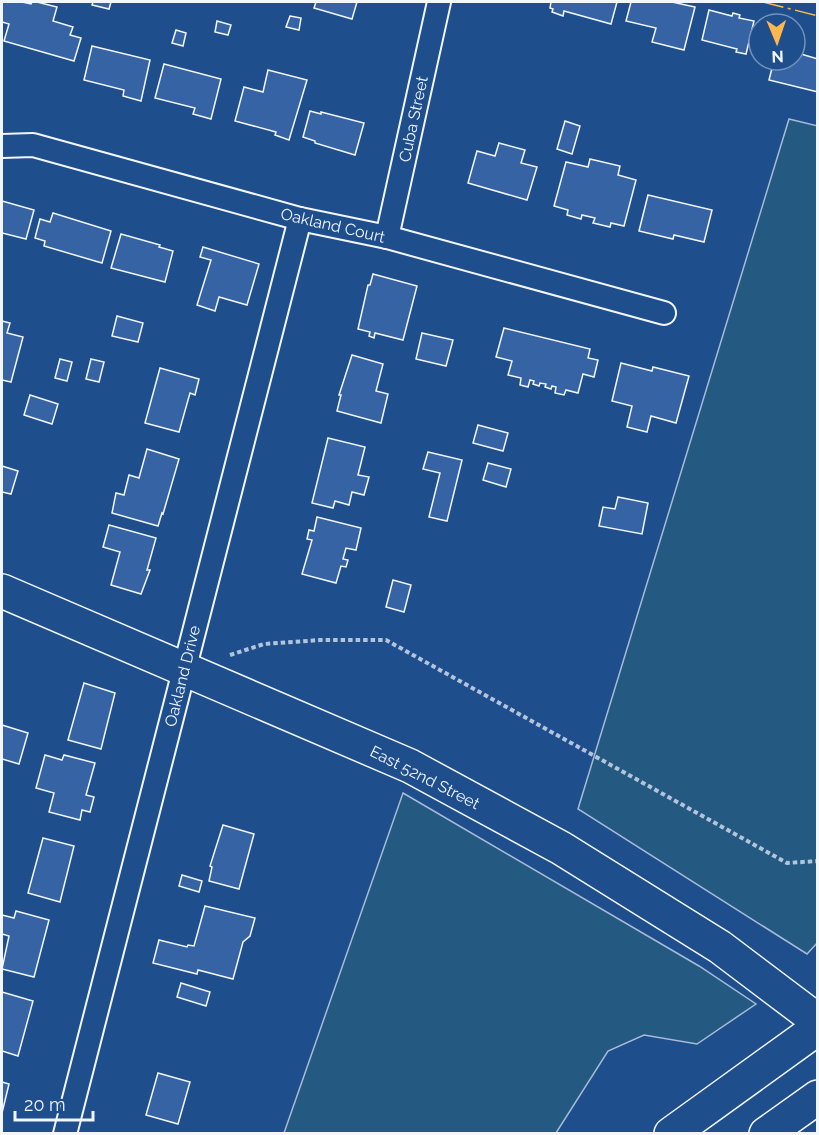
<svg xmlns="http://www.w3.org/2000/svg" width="819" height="1135" font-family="Raleway,sans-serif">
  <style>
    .green { fill: #245a82; stroke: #a8bbd7; stroke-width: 1.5 }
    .building { fill: #3563a3; stroke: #f2f6ff; stroke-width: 1.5 }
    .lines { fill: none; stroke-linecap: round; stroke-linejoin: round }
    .street-casing { stroke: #f2f6ff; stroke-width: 26 }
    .secondary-casing { stroke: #f2f6ff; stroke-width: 36 }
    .highway-casing { stroke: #f2f6ff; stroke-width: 36 }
    .path { stroke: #b3c4dc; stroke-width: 4; stroke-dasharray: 4.5 3; stroke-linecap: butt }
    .street { stroke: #1f4e8c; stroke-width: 22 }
    .secondary { stroke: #1f4e8c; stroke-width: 33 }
    .highway { stroke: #1f4e8c; stroke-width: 33 }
    .power { stroke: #ffb74d; stroke-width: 1.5; stroke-dasharray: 21 4.5 3 4.5; stroke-linecap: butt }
    .labels { text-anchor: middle; stroke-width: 4.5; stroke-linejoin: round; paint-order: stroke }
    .street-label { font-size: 16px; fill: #f2f6ff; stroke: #1f4e8c }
  </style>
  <rect width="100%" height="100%" fill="#1f4e8c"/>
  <!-- green -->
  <g class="green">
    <path d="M789 119 818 126V942L807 954 578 809Z"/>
    <path d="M403 793 699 966 756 1004 697 1044 644 1035 608 1051 556 1133H284Z"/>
  </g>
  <!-- building -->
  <g class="building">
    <path d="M2 2H22L31 4 32 2H37L57 7 53 21 73 27 70 35 81 38 74 61 4 41 9 24 2 22Z"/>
    <path d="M93 2H111L109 9 92 5Z"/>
    <path d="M316 2H357L352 19 314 8Z"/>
    <path d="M551 2H617L611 24 564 11 563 16 552 12 553 9 550 8Z"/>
    <path d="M631 2H672L695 7 684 50 652 42 656 28 626 21Z"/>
    <path d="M709 10 732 16 733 13 740 15 739 18 754 21 746 54 736 52 737 49 702 40Z"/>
    <path d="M290 16 301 18 299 30 286 27Z"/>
    <path d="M217 21 231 25 228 35 215 32Z"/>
    <path d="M176 30 186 33 183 46 172 43Z"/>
    <path d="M92 46 150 60 141 101 123 96 124 90 84 80Z"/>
    <path d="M795 48 803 50 801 54 818 59V92L769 80 774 60H795Z"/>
    <path d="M164 64 221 79 211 119 193 114 195 108 155 98Z"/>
    <path d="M268 70 307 80 289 140 275 135 276 132 235 121 244 87 263 92Z"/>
    <path d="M310 111 321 114V112L364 123 355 155 315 143V141L303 137Z"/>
    <path d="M565 121 580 126 572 154 557 149Z"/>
    <path d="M499 143 525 150 521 163 537 167 527 200 468 183 477 151 495 156Z"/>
    <path d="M590 159 620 166 618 175 636 180 624 226 611 223 610 227 593 223 595 218 582 215 581 219 567 215 568 210 554 206 566 162 588 167Z"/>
    <path d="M648 195 712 210 704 242 674 235 673 239 639 231Z"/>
    <path d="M2 201 34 210 26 239 2 233Z"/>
    <path d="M53 213 111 231 102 263 44 246 45 241 35 238 40 219 50 222Z"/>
    <path d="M121 234 160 245 159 247 173 251 165 282 111 268Z"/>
    <path d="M203 247 259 264 247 305 219 297 215 311 197 305 211 260 200 257Z"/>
    <path d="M373 274 417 286 403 340 375 333 374 338 369 336 370 332 358 329 368 285H370Z"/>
    <path d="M117 316 143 323 138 342 112 336Z"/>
    <path d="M2 321 10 323 7 333 23 337 11 382 2 380Z"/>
    <path d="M504 328 590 349 588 358 598 360 594 377 583 374 578 393 566 390 564 395 555 393 556 387 552 386 551 389 545 387 546 384 540 383 539 386 533 384 534 381 530 380 528 387 520 385 521 378 508 375 512 361 496 357Z"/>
    <path d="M422 333 453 340 446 366 416 359Z"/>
    <path d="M352 355 383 364 376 391 388 394 381 423 337 411 341 395H339Z"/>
    <path d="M60 359 72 362 67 381 55 378Z"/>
    <path d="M91 359 104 362 99 382 86 379Z"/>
    <path d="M621 363 652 371 653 367 689 376 676 423 651 416 647 432 627 427 632 406 612 401Z"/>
    <path d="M160 368 199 379 195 395 190 393 179 432 145 423Z"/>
    <path d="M30 395 58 404 52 424 24 415Z"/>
    <path d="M478 425 508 433 503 451 473 443Z"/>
    <path d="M328 438 365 447 358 475 369 477 364 495 352 492 349 505 335 501 333 508 312 503Z"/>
    <path d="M147 449 179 459 163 514 162 513 158 526 112 513 116 493 124 495 129 475 139 478Z"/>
    <path d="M428 452 462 460 447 521 429 517 440 473 423 469Z"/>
    <path d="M488 463 511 469 506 487 483 480Z"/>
    <path d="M2 466 18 471 11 494 2 492Z"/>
    <path d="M618 497 648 503 642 534 599 526 603 507 615 509Z"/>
    <path d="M317 517 361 528 356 550 346 548 343 559 348 560 346 567 341 566 336 583 302 574 312 540 307 539 309 530 314 531Z"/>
    <path d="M109 525 156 538 147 570H150L141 594 111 585 120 552 103 547Z"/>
    <path d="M393 580 411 585 404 612 386 607Z"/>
    <path d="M84 683 115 693 101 749 68 740Z"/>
    <path d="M2 725 28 733 19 764 2 759Z"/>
    <path d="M45 755 62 760 64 755 95 763 86 795 94 797 90 812 82 810 80 820 49 812 54 793 36 788Z"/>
    <path d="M223 825 254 834 239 889 209 881 212 867 210 866Z"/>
    <path d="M43 838 74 846 60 902 28 893Z"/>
    <path d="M182 875 202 881 199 892 179 886Z"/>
    <path d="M205 906 255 918 250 936 243 942 233 979 198 970 197 974 153 963 159 940 187 947 188 945 194 946Z"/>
    <path d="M16 911 49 920 34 977 2 969 9 936 2 934V915L14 918Z"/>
    <path d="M181 983 210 992 206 1006 177 997Z"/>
    <path d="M2 992 33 1001 18 1056 2 1051Z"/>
    <path d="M158 1073 190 1082 178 1124 146 1115Z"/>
    <path d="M2 1082 9 1084 2 1113Z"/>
  </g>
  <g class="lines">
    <!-- street casing -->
    <g class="street-casing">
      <g id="street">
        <path d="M2 146 33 145 300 219 387 237 664 313"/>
        <path d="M387 237 439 2"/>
        <path d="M65 1134 300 219"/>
      </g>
    </g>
    <!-- secondary casing -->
    <g class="secondary-casing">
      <path id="secondary" d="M2 591 410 766 561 848 720 947 818 1021"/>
    </g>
    <!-- highway casing -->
    <g class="highway-casing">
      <g id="highway">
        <path d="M671 1134 818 1028"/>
        <path d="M766 1134 818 1097"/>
      </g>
    </g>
    <!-- path -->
    <path class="path" d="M230 655 264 644 320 640H386L787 863 818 861"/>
    <!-- street -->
    <use href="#street" class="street"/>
    <!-- secondary -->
    <use href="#secondary" class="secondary"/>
    <!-- highway -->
    <use href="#highway" class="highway"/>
    <!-- power -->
    <path class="power" d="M763 2 818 16"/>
  </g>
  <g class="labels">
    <!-- street labels -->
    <g class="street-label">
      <text transform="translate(413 119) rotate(-78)" y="6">Cuba Street</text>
      <text transform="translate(333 225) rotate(13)" y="6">Oakland Court</text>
      <text transform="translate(182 676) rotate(-76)" y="6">Oakland Drive</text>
      <text transform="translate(425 777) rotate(27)" y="6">East 52nd Street</text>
    </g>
  </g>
  <!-- border -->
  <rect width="819" height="1135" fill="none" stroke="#f2f6ff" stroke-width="6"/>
  <!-- north arrow -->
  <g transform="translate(777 42) rotate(178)"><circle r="28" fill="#1f4e8c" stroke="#7391ba" stroke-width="1.5"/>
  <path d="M0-4.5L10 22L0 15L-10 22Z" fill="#ffb74d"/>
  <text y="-9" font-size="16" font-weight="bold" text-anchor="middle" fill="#f2f6ff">N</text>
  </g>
  <!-- scale -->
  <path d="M15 1111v9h78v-9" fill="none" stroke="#f2f6ff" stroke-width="3"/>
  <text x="24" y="1111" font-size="18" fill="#f2f6ff" stroke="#1f4e8c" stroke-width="4.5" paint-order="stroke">20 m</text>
</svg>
